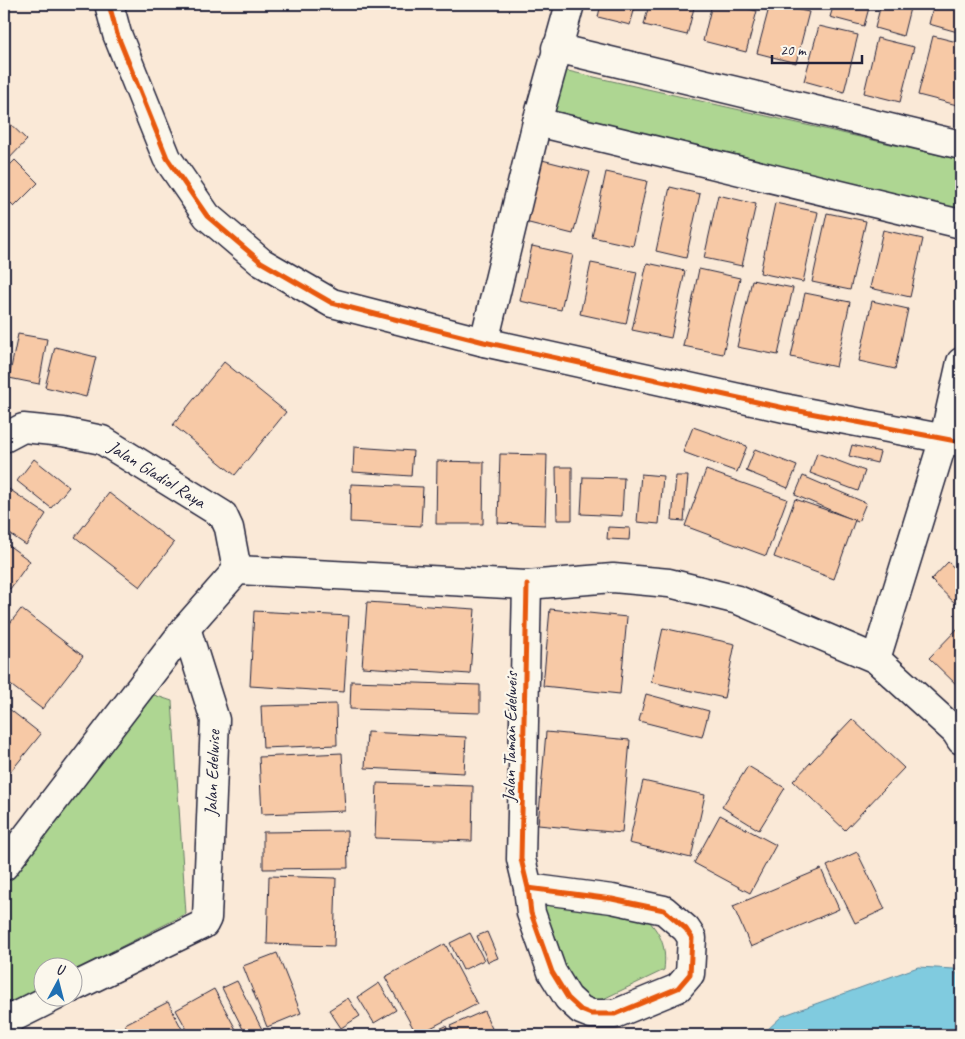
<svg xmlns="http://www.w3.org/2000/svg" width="965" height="1039" font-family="Caveat,sans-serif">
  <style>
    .green { fill: #aed692; stroke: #687c66 }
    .water { fill: #80cbdf; stroke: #5a879d }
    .building { fill: #f7c9a6; stroke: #22223b }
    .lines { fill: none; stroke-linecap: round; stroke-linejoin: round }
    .minor-casing { stroke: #22223b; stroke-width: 31 }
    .minor { stroke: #fbf7ec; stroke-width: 28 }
    .cycleway-casing { stroke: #fbf7ec; stroke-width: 8 }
    .cycleway { stroke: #e8590c; stroke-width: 5 }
    .labels { text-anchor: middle; stroke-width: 4.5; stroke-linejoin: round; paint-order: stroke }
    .street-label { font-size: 18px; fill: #22223b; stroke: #fbf7ec }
  </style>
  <rect width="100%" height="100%" fill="#fae9d7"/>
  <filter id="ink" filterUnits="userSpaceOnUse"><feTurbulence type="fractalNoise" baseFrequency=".02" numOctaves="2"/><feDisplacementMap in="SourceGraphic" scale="10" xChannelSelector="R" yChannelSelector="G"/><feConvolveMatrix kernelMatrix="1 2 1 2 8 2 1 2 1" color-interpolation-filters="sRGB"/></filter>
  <g filter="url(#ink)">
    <!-- green -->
    <g class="green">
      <path d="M559 69 961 160V210L549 116Z"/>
      <path d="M154 695 172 701 186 914 73 971 72 966H42V986L4 1005V874L142 699Z"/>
      <path d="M537 903 643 914C660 933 667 944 664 970L599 1001 580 1000 561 977Z"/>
    </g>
    <!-- water -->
    <path class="water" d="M918 967 954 969 961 981V1030L949 1035H765V1032L782 1016Z"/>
    <!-- building -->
    <g class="building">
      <path d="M601 4H636L630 25 598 17Z"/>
      <path d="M649 4H695L687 35 644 25Z"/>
      <path d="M712 4H730L757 11 746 52 703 41Z"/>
      <path d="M770 4 809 12 796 63 757 53Z"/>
      <path d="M834 4H870L864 26 830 17Z"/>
      <path d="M881 4H911L903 36 875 28Z"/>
      <path d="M934 4H961V33L929 24Z"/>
      <path d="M819 26 858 35 844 92 804 81Z"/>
      <path d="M933 36 961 43V106L918 95Z"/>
      <path d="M877 38 914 47 900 102 864 93Z"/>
      <path d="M4 118 27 140 4 164Z"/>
      <path d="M15 160 38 183 14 207 4 197V171Z"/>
      <path d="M542 160 590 172 573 234 525 222Z"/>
      <path d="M606 172 647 181 633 246 592 237Z"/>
      <path d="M670 187 700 194 686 258 656 251Z"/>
      <path d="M718 195 756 204 742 266 704 258Z"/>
      <path d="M775 203 818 212 803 282 760 273Z"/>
      <path d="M4 208 9 213 4 218Z"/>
      <path d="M827 213 866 221 850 290 812 282Z"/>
      <path d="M883 230 923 239 910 297 870 288Z"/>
      <path d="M532 246 573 255 561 310 520 301Z"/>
      <path d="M591 263 637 272 626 324 580 314Z"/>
      <path d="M647 263 685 271 671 338 632 330Z"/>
      <path d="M699 269 740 278 723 354 683 346Z"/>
      <path d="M752 280 793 288 778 355 737 347Z"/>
      <path d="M805 293 850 302 836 367 791 357Z"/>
      <path d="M872 301 908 309 895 369 859 361Z"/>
      <path d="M18 334 47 339 39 384 9 378Z"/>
      <path d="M55 347 96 357 86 397 45 387Z"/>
      <path d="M224 362 286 412 235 475 173 425Z"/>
      <path d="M693 427 747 446 737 472 683 452Z"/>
      <path d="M852 445 880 452 877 463 849 456Z"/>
      <path d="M354 447 413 451 411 476 353 472Z"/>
      <path d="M755 449 797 466 788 488 746 471Z"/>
      <path d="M817 453 865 471 858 491 810 473Z"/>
      <path d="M500 454 547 455 545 525 498 523Z"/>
      <path d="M34 459 69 487 51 508 17 481Z"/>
      <path d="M437 461 484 462 483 524H436Z"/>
      <path d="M556 467H572V520H557Z"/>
      <path d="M706 470 787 499 766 556 685 526Z"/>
      <path d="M641 474 663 476 659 524 637 522Z"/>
      <path d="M676 476H688L684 521 672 520Z"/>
      <path d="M803 476 866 503 858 522 795 495Z"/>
      <path d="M583 477 624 478 622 516 581 514Z"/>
      <path d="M351 484 423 487 421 526 350 522Z"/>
      <path d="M9 489 46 514 26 545 4 530V497Z"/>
      <path d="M109 493 174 543 140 587 75 537Z"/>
      <path d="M795 499 855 520 834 579 774 557Z"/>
      <path d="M608 527 630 528 629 540 607 539Z"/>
      <path d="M4 542 30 561 10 589 4 585Z"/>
      <path d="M948 562 961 574V609L931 580Z"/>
      <path d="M367 602 475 609 470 674 362 667Z"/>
      <path d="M21 609 83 656 42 709 4 680V631Z"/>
      <path d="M550 609 627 617 620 694 543 686Z"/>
      <path d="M254 611 349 616 344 692 250 686Z"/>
      <path d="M961 625V689L929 658Z"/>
      <path d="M663 628 735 644 724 698 651 682Z"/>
      <path d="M351 681 480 685V713L350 709Z"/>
      <path d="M646 694 709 711 702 737 639 721Z"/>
      <path d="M336 704 337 745 263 748 261 706Z"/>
      <path d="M4 705 41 734 4 780Z"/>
      <path d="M852 719 904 768 845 830 793 781Z"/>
      <path d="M367 732 466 737 464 773 365 768Z"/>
      <path d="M546 732 630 740 622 833 538 825Z"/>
      <path d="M342 753 345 811 262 814 259 757Z"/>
      <path d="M748 766 785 788 759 830 722 807Z"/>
      <path d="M643 781 705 795 691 858 629 843Z"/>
      <path d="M377 783 473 786 472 841 375 838Z"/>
      <path d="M720 815 776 845 750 893 694 863Z"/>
      <path d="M347 831 348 868 263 869V832Z"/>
      <path d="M857 852 885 909 855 923 827 866Z"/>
      <path d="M821 869 839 909 751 947 733 906Z"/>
      <path d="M269 876 336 878 334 946 267 944Z"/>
      <path d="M487 932 498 958 488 962 477 936Z"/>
      <path d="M470 933 484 960 463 970 450 943Z"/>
      <path d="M445 944 477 1004 417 1035 385 977Z"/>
      <path d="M277 953 301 1013 267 1027 243 966Z"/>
      <path d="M237 981 265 1035H246L222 988Z"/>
      <path d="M379 983 396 1010 374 1023 358 997Z"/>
      <path d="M214 989 239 1035H190L176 1010Z"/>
      <path d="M348 998 360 1016 341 1028 329 1010Z"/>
      <path d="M168 1002 185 1035H130L125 1024Z"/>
      <path d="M484 1011 495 1035H455L450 1026Z"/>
      <path d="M446 1026 450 1035H426Z"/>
      <path d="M111 1030 114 1035H101Z"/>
    </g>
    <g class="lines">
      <!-- minor casing -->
      <g class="minor-casing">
        <g id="minor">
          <path d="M109 4 117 34 167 158 207 216 261 262 332 303 484 342 789 409 961 442"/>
          <path d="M556 48 961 145"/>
          <path d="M537 122 961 224"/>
          <path d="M484 342 537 122 570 4"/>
          <path d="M4 438 23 428 63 432 102 440 223 515 229 528 237 570"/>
          <path d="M237 570 527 585 613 578 669 583 738 600 876 659 956 732 961 740"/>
          <path d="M527 585 521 859 528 888 531 913 552 972 568 998 581 1010 591 1014H615L678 988 690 974 692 938 686 929 664 910 612 899 528 888"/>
          <path d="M876 659 944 438 961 362"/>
          <path d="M4 866 186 628 237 570"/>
          <path d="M72 988 204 924 207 918 215 720 186 628"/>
          <path d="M4 1022 56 996"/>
        </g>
      </g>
      <!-- minor -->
      <use href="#minor" class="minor"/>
      <!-- cycleway casing -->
      <g class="cycleway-casing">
        <g id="cycleway">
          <path d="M109 4 117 34 167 158 207 216 261 262 332 303 484 342 789 409 961 442"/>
          <path d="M527 585 521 859 528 888 531 913 552 972 568 998 581 1010 591 1014H615L678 988 690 974 692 938 686 929 664 910 612 899 528 888"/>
        </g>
      </g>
      <!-- cycleway -->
      <use href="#cycleway" class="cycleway"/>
    </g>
  </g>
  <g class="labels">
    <!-- street labels -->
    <g class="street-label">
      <text transform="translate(157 474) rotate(32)" y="6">Jalan Gladiol Raya</text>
      <text transform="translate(510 737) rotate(-89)" y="6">Jalan Taman Edelweis</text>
      <text transform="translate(212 773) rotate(-88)" y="6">Jalan Edelwise</text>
    </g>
  </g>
  <!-- margin -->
  <rect width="965" height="1039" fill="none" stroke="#fbf7ec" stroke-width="20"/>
  <rect x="10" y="10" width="945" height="1019" fill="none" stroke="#22223b" stroke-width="2" filter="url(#ink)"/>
  <!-- north arrow -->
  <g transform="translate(58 982) rotate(7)"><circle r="24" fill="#fbf7ec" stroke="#a4a2a5"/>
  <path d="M0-4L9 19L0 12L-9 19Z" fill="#1f6fb2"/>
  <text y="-8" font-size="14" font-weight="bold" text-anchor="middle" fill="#22223b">U</text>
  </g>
  <!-- scale -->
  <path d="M772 55v8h90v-8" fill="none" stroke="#22223b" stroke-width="2.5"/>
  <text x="780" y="55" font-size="15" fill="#22223b" stroke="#fbf7ec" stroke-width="4" paint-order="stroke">20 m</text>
</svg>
